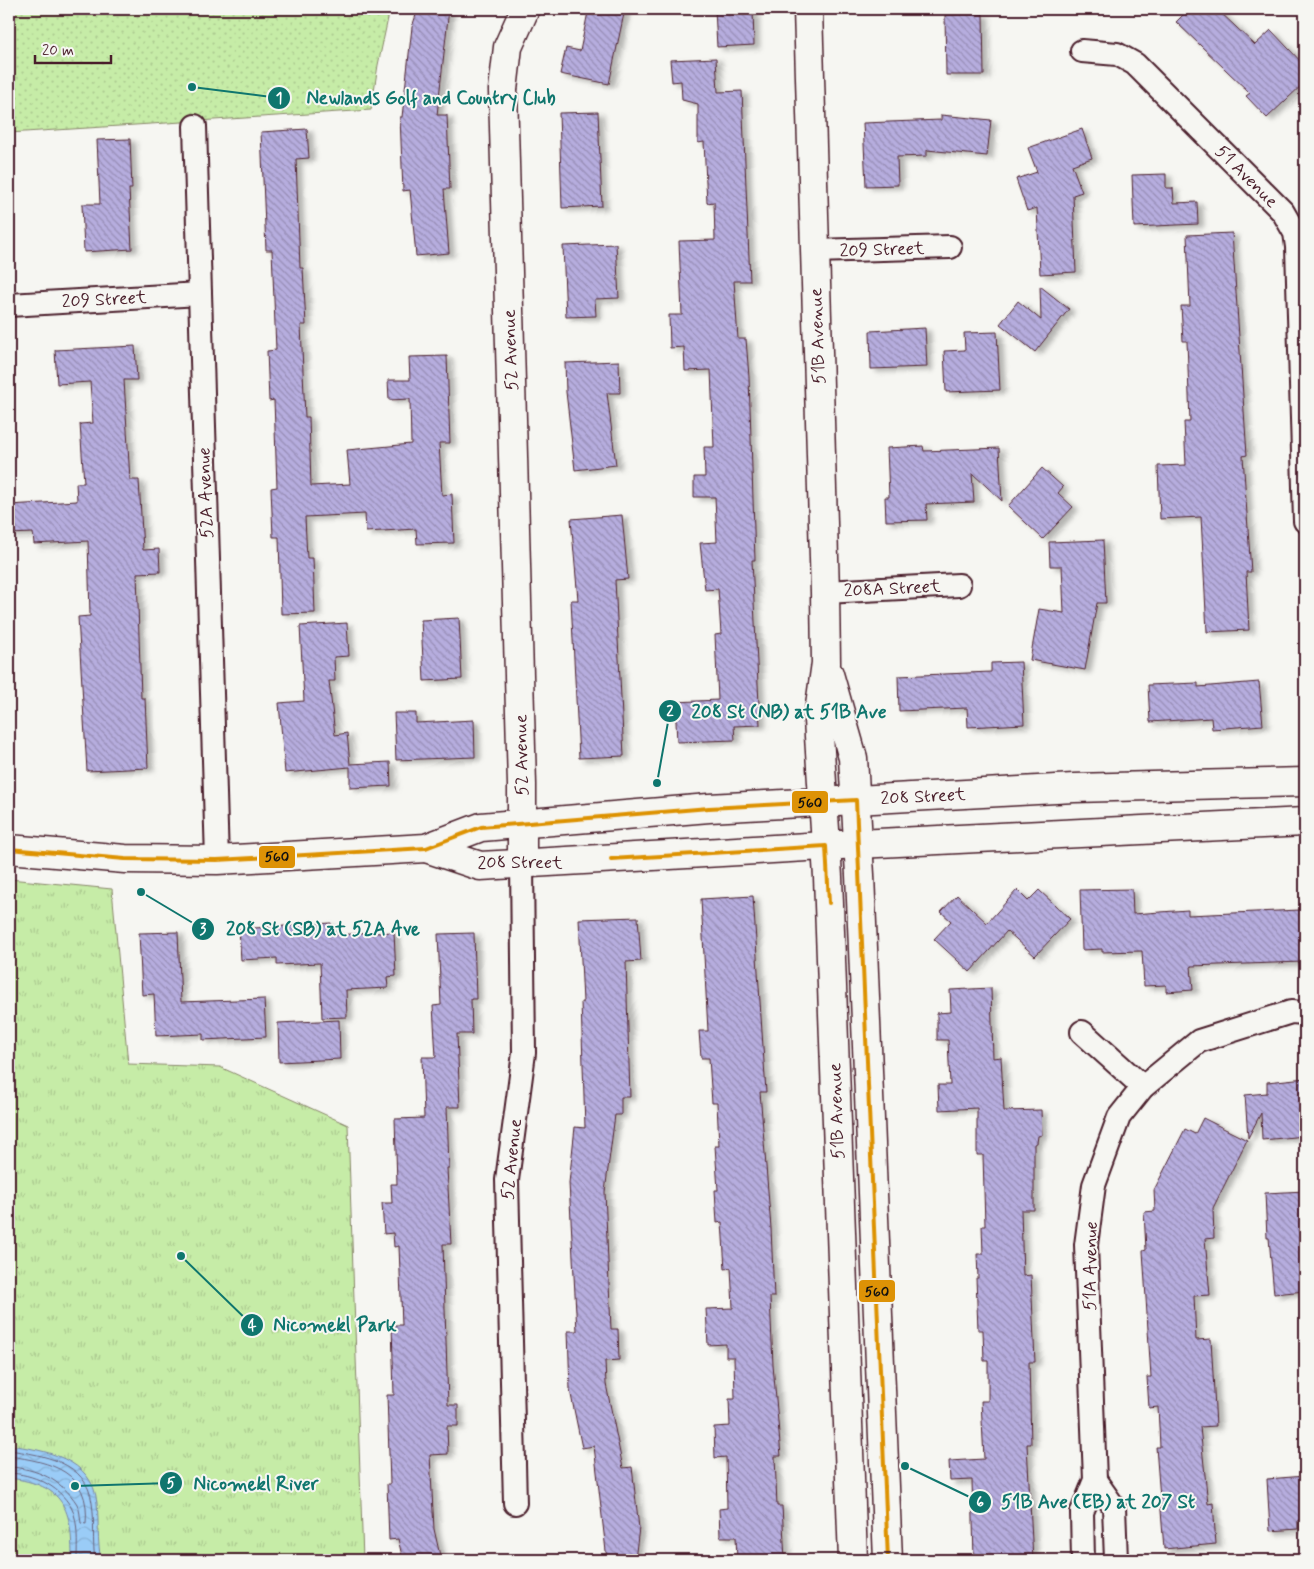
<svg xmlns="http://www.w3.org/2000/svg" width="1314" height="1569" font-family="Mynerve,sans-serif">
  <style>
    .grass { fill: url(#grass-dots); stroke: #888669 }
    .park { fill: url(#park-tufts); stroke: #888669 }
    .water { fill: url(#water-waves); stroke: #7a87a5 }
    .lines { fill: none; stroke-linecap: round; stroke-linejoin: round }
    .shore { stroke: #6a647d; stroke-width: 1 }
    .building { fill: url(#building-back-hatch); stroke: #4a1f2b; filter: url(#shadow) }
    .minor-casing { stroke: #4a1f2b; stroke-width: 26 }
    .tertiary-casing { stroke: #4a1f2b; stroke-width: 31 }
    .secondary-casing { stroke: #4a1f2b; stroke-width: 31 }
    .minor { stroke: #f6f6f2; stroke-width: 22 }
    .tertiary { stroke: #f6f6f2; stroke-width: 28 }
    .secondary { stroke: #f6f6f2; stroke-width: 28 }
    .bus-1-casing { stroke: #f6f6f2; stroke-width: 8 }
    .bus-1 { stroke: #dd9206; stroke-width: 4 }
    .labels { text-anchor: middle; stroke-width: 4; stroke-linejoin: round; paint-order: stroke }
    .street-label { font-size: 18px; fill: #4a1f2b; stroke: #f6f6f2 }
    .leader { fill: none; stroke: #0f766e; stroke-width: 2 }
    .callout-dot { fill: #0f766e; stroke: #f6f6f2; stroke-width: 2 }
    .mark-label { font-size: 15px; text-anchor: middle; font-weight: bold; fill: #fff }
    .callout-label { font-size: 19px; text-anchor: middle; font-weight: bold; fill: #0f766e; stroke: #f6f6f2; stroke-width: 4; stroke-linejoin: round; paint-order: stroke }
    .line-badge { stroke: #f6f6f2; stroke-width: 2 }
    .pale-badge-label { font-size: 14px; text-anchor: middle; font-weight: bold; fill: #111 }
  </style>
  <defs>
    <pattern id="grass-dots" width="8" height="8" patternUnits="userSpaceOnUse" patternTransform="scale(1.25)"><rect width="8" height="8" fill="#c6eca7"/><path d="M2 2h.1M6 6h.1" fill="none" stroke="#acca90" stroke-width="1.8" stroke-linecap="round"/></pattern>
    <pattern id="park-tufts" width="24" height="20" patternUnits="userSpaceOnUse" patternTransform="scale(1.25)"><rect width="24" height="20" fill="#c6eca7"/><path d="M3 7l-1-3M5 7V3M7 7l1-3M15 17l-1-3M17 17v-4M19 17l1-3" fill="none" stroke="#acca90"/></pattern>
    <pattern id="water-waves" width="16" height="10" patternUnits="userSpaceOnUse" patternTransform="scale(1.25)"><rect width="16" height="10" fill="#9accf7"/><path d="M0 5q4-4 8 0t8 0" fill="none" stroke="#86afd4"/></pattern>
    <pattern id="building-back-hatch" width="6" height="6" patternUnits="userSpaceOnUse" patternTransform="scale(1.25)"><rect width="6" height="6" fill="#b6adde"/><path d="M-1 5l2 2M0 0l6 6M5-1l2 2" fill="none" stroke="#968cb4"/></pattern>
    <filter id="shadow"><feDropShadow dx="5.5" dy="3" stdDeviation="2.5" flood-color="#0004"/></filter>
  </defs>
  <rect width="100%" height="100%" fill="#f6f6f2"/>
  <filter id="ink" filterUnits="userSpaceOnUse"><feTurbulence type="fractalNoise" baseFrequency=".02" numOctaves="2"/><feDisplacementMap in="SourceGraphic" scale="10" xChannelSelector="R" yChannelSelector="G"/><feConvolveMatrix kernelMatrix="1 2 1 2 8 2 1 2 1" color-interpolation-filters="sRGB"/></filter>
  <g filter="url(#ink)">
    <!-- grass -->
    <path class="grass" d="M9 9H390L378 65 371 110 9 133Z"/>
    <!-- park -->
    <path class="park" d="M9 879 112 889 128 1064 220 1067 348 1125 363 1560H9Z"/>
    <!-- water -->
    <path class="water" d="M9 1445C44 1450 93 1458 97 1503 99 1522 97 1541 101 1560H72C72 1509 65 1485 9 1478Z"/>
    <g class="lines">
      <!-- shore -->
      <g class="shore">
        <path d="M9 1450C42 1455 87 1461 92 1503 95 1522 92 1541 95 1560"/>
        <path d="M9 1456C51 1462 91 1471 86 1524L81 1523C80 1517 80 1509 77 1504 62 1480 36 1468 9 1467"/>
        <path d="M9 1473C33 1474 58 1485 71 1507 79 1521 77 1545 77 1560"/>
      </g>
    </g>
    <!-- building -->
    <g class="building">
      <path d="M418 9H449L437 115H447L450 189H444L449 253 416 256 410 190 403 191 400 117H402L412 27Z"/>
      <path d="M597 9H625L609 84 560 74 566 48 580 51 588 12 596 13Z"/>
      <path d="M715 9H753L754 45 717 47Z"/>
      <path d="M1189 9H1217L1255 45 1271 30 1305 66V82L1267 118 1246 96 1250 93 1176 22Z"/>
      <path d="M983 14 984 75H946L945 15Z"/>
      <path d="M716 58 718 92 742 91 750 281H734L738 339H746L749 377 755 560H752L760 725 734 726 735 740 677 742 675 702 718 700 715 635 721 634 718 589 705 590 700 543 717 542 715 497H694V477H705L704 447H714L711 370 685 371 684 347 670 348 669 315H682L679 241 715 240 714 202 707 203 704 142 698 143V104L682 100 681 81 672 82 670 60Z"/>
      <path d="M598 112 602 206 562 208 559 113Z"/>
      <path d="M941 115 991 120 987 156 927 150V156L897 157 898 185 866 186 863 123 941 120Z"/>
      <path d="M307 129 309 158 296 159 300 268H303L306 325H301L305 417H309L311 486 350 484 347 450 411 444 410 399 389 400 388 380H410L409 357 447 356 450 443H439L442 495 452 494 454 543 417 544 416 529 366 532 365 514 305 517 307 558H313L315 613 281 614 279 537H273L271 488 277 487 274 400 269 401 267 351 276 350 272 250H266L261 132Z"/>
      <path d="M1082 129 1092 158 1072 165 1082 192 1073 195 1076 272 1040 274 1037 208 1027 211 1016 179 1037 172 1028 148Z"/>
      <path d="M130 139 132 189H129L132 249 84 252 82 204H100L97 140Z"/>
      <path d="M1166 174V188H1173L1174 203 1197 202 1198 224 1134 227 1132 175Z"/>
      <path d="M1232 233 1247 455 1243 456 1251 572H1246L1249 630 1207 632 1201 517 1160 519 1158 466 1186 465 1184 422H1190L1187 341H1183L1181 306H1190L1187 235Z"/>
      <path d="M616 244 619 298 595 299 596 316 566 317 563 246Z"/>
      <path d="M1040 286 1069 309 1035 352 1000 324 1018 301 1041 320Z"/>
      <path d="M925 328 927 367 871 369 870 331Z"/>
      <path d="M997 332 1000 390 946 392 944 351 965 350 964 333Z"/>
      <path d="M135 346 137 380H124L130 480H139L143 550 159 549 160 572 137 573 141 698H145L148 768 87 771 78 617 90 616 88 541 34 544 33 533 9 534V505L77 501 76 483H84L80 424 93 423 90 382 57 384 55 350Z"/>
      <path d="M619 361 620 393H607L616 465 575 470 566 392 565 363Z"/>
      <path d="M923 446 924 451 999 448 1002 501 972 473 974 502 926 504 927 520 886 521 885 497H889L887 448Z"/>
      <path d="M1042 468 1063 487 1058 493 1073 507 1043 539 1008 506Z"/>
      <path d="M622 515 628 579 615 580 624 756 579 758 571 600H578L571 519Z"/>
      <path d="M1103 540 1106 603H1097L1085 670 1030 660 1039 609 1064 613 1062 566H1050L1049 542Z"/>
      <path d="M459 618 462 679 424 681 421 620Z"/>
      <path d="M347 623 349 656 334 657 335 681H329L335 735 347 733 350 764 390 762 391 786 350 788V767L285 773 279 703 304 701 300 626Z"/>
      <path d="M1021 662 1024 724 968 727 967 708 899 711 898 676 991 672V663Z"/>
      <path d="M1259 682 1263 725 1212 729 1211 718 1150 722 1148 685 1198 683V687Z"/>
      <path d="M394 713H416V723L474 720 475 757 396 760Z"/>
      <path d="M1132 889 1133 914 1188 910V915L1300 910 1302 962 1191 966 1193 990 1166 992V985L1144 986 1142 951 1102 952V949L1082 950 1080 890Z"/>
      <path d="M1017 890 1028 901 1039 890 1070 919 1035 956 1007 931 970 972 934 939 951 921 941 912 957 895 987 923Z"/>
      <path d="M753 896 766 1092H760L771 1228 774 1297H770L773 1365 781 1456H775L777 1506H782L785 1560H737L736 1537H720L719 1509 727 1508 726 1457 715 1458 714 1427 730 1426 729 1399H735L734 1357H726V1344L708 1345 706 1309 733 1308 731 1268 725 1269 722 1222 717 1223 715 1190H718L715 1146H719L717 1103H712L709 1058H701L699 1031H708L701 899Z"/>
      <path d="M638 917 641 961 626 962 630 1097H621V1115H615L605 1192 611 1329H618L619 1360 605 1361 606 1384 623 1468 632 1467 639 1528 635 1560H607L594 1446 582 1448 570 1390 568 1331H577L569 1183 575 1127 585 1128 581 1002H583L579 919Z"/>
      <path d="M331 923 332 935 394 932 396 976 387 977 388 988 346 990 347 1017 322 1018 320 963 277 965V958L241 960 239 929Z"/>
      <path d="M178 932 181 1002 264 999 266 1037 203 1040V1034L156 1036 154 994 142 995 139 933Z"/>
      <path d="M474 933 476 999H471L472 1034H457L460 1107H447L449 1168H447L451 1244H443L448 1405H458V1426H447L448 1454 430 1455 434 1529 441 1560H403L398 1539 389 1540 387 1484H390L387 1395H394L392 1325H402L399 1246 394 1247 393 1233 384 1234 382 1203H392L391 1184H397L395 1119 424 1118 422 1057H436L433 1006 441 1005 438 934Z"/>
      <path d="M991 988 993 1058 1001 1057 1004 1111 1041 1110 1042 1135 1038 1136 1037 1143 1034 1144V1210H1021L1023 1276 1031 1275 1035 1362H1029L1031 1444H1027L1033 1560H974L972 1480 950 1481 949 1461 984 1459 981 1401H988V1361H984L983 1330H978L976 1278H978L977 1254H983L982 1226H985L983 1155H977V1108L939 1110 938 1085H950L948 1040H937V1013L951 1012 950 990Z"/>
      <path d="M339 1020 340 1059 279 1062 278 1023Z"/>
      <path d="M1305 1078V1136L1262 1140 1261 1113 1248 1138 1245 1095 1267 1093V1082Z"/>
      <path d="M1203 1118 1247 1140 1213 1208 1214 1238 1205 1239 1210 1295 1194 1296 1196 1340 1211 1339 1216 1426 1200 1427 1208 1504 1213 1503 1216 1544 1164 1549 1156 1447H1160L1158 1407 1149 1408 1147 1377H1151L1143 1251 1146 1250 1144 1212 1155 1211 1154 1190 1185 1129 1195 1134Z"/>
      <path d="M1305 1191V1291L1274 1294 1269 1238H1267L1265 1193Z"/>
      <path d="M1305 1476V1520H1298V1529L1270 1531 1267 1479Z"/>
    </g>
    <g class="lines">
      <!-- minor casing -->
      <g class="minor-casing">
        <g id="minor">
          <path d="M1082 51 1117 54 1135 64 1283 212 1295 233 1297 247 1305 521"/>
          <path d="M195 126 217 860"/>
          <path d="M815 251 950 247"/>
          <path d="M9 305 200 294"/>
          <path d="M825 592 959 585"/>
          <path d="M1082 1032 1143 1087"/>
          <path d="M1095 1480 1114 1507 1116 1560"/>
          <path d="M515 1503 507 1180 524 1053 522 864"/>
          <path d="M1083 1560 1082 1512 1095 1480 1086 1245 1094 1185 1119 1117 1143 1087 1199 1041 1291 1012 1305 1013"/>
        </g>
      </g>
      <!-- tertiary casing -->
      <g class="tertiary-casing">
        <g id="tertiary">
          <path d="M808 9 825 592 826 663 818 720 828 877 853 1560"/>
          <path d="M829 674 853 758 860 875 888 1560"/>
          <path d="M522 864V785L503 90 508 47 525 9"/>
        </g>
      </g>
      <!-- secondary casing -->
      <g class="secondary-casing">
        <g id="secondary">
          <path d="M426 848 480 866 858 844 1305 822"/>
          <path d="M9 849 125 859 217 860 426 848 481 827 709 808 1074 788 1305 782"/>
        </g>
      </g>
      <!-- minor -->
      <use href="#minor" class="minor"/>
      <!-- tertiary -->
      <use href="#tertiary" class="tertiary"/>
      <!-- secondary -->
      <use href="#secondary" class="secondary"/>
      <!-- bus-1 casing -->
      <g class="bus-1-casing">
        <g id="bus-1">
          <path d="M9 849 125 859 217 860 426 848 481 827 709 808 856 800 888 1560"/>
          <path d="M611 859 826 846 829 903"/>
        </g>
      </g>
      <!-- bus-1 -->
      <use href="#bus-1" class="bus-1"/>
    </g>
  </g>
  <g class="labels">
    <!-- street labels -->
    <g class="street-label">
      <text transform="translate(1247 176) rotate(45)" y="6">51 Avenue</text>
      <text transform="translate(882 249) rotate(-2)" y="6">209 Street</text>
      <text transform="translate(104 299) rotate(-3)" y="6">209 Street</text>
      <text transform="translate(817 336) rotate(-92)" y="6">51B Avenue</text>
      <text transform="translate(510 350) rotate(-92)" y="6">52 Avenue</text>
      <text transform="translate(205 493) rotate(-92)" y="6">52A Avenue</text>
      <text transform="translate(892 588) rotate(-3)" y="6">208A Street</text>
      <text transform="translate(521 755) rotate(-91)" y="6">52 Avenue</text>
      <text transform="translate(923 796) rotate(-3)" y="6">208 Street</text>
      <text x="520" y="868">208 Street</text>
      <text transform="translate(836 1111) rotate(-92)" y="6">51B Avenue</text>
      <text transform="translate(511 1159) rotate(-84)" y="6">52 Avenue</text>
      <text transform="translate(1090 1266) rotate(-89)" y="6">51A Avenue</text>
    </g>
  </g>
  <!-- callouts -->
  <path class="leader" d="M192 87L279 98M657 783L670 711M141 892L203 929M181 1256L252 1325M75 1486L171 1483M905 1466L980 1502"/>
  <g class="callout-dot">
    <circle cx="192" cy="87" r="5"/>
    <circle cx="657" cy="783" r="5"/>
    <circle cx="141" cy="892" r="5"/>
    <circle cx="181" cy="1256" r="5"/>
    <circle cx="75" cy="1486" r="5"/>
    <circle cx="905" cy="1466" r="5"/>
    <circle cx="279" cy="98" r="12"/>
    <circle cx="670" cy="711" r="12"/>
    <circle cx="203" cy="929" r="12"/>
    <circle cx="252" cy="1325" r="12"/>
    <circle cx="171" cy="1483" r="12"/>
    <circle cx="980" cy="1502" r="12"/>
  </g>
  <g class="mark-label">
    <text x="279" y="103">1</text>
    <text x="670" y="716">2</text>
    <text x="203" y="934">3</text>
    <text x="252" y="1330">4</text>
    <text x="171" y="1488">5</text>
    <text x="980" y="1507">6</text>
  </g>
  <g class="callout-label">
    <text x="431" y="104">Newlands Golf and Country Club</text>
    <text x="789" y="718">208 St (NB) at 51B Ave</text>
    <text x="323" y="935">208 St (SB) at 52A Ave</text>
    <text x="335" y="1331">Nicomekl Park</text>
    <text x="256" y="1490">Nicomekl River</text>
    <text x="1098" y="1508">51B Ave (EB) at 207 St</text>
  </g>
  <g class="line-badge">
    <rect x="791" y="790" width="38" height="24" rx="5" fill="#dd9206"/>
    <rect x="258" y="845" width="38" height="24" rx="5" fill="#dd9206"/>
    <rect x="858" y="1279" width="38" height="24" rx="5" fill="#dd9206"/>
  </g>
  <g class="pale-badge-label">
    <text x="810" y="807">560</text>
    <text x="277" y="861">560</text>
    <text x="877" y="1296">560</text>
  </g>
  <!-- margin -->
  <rect width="1314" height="1569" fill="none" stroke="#f6f6f2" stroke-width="30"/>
  <rect x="15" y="15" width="1284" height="1539" fill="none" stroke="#4a1f2b" stroke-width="2" filter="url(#ink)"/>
  <!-- scale -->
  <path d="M35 55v8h76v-8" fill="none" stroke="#4a1f2b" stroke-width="2.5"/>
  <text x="42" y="55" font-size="15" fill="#4a1f2b" stroke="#f6f6f2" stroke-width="4" paint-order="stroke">20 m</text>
</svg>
